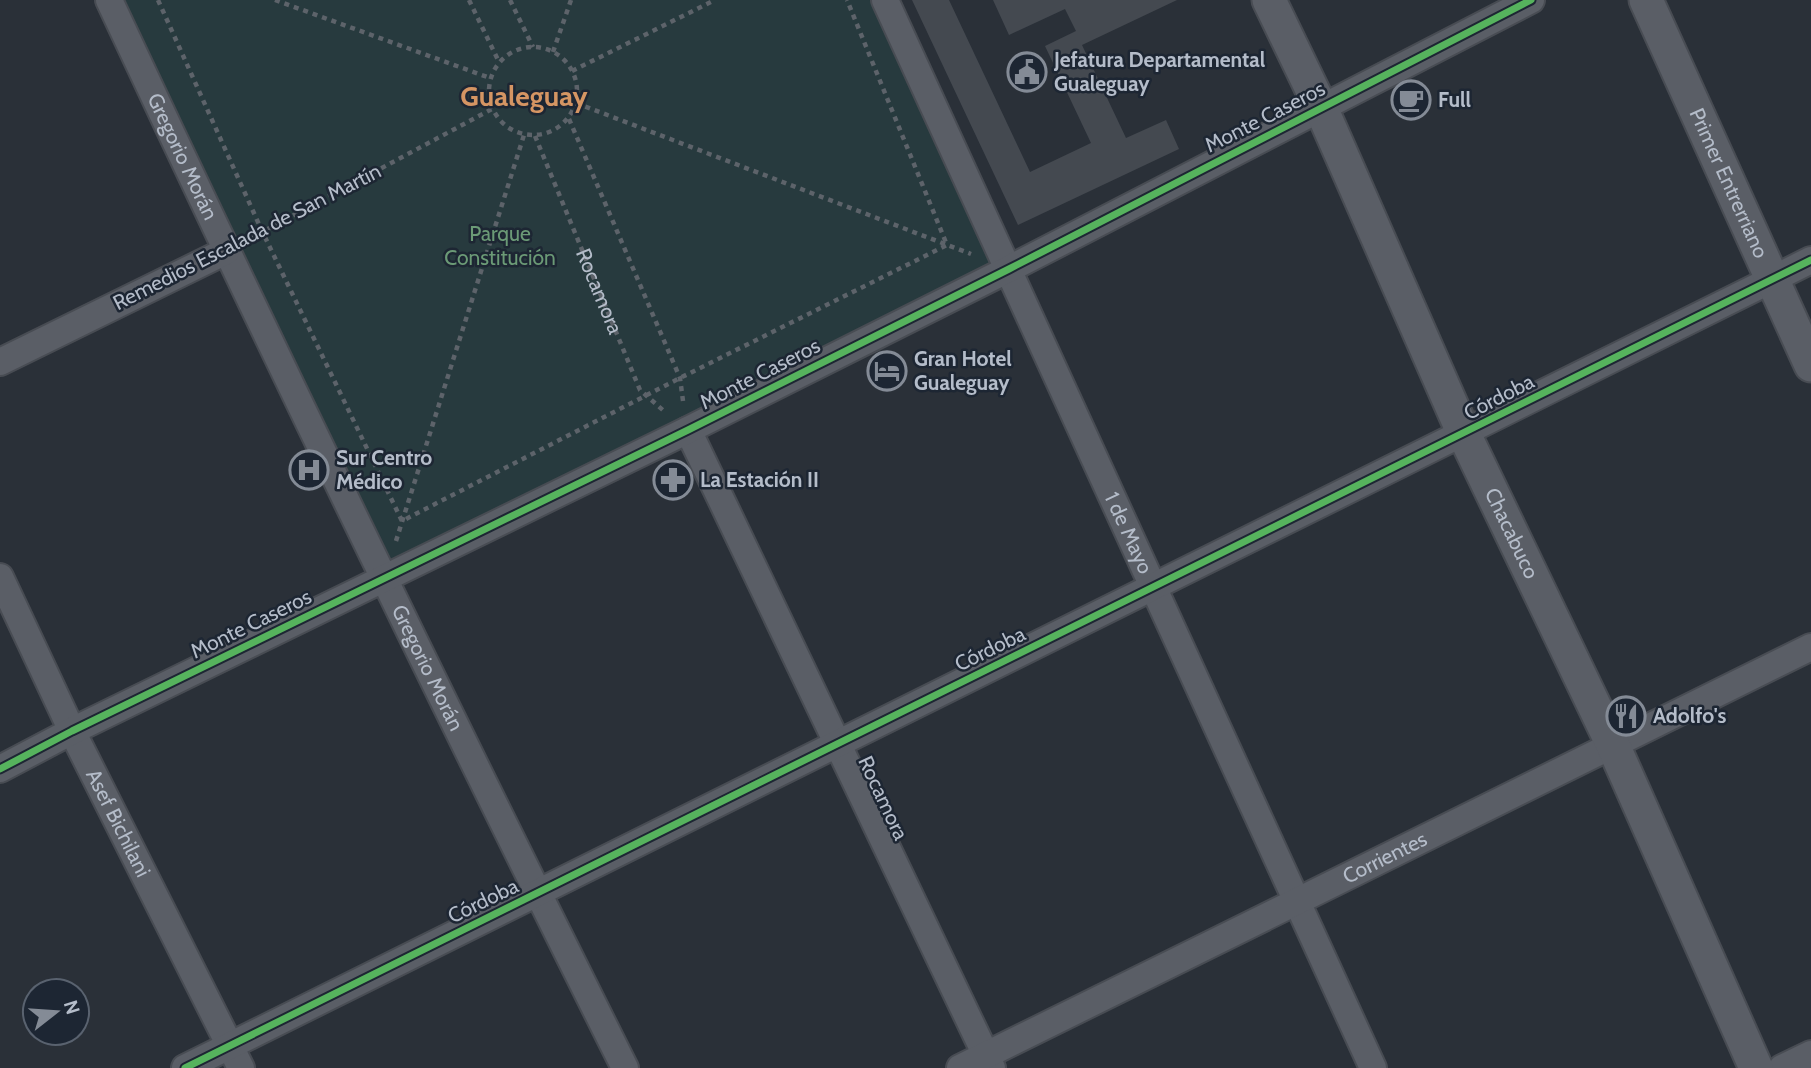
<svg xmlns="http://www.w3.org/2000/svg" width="1811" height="1068" font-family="Cabin,sans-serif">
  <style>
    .green { fill: #273a3e }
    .building { fill: #444950 }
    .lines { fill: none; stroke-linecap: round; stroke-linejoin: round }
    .minor-casing { stroke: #484c53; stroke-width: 30 }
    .tertiary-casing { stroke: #484c53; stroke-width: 37 }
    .path { stroke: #5d636a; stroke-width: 4.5; stroke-dasharray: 5 5; stroke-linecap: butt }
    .minor { stroke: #5a5e66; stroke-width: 26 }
    .tertiary { stroke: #5a5e66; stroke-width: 33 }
    .cycleway-casing { stroke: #1d2633; stroke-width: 11 }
    .cycleway { stroke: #56b35d; stroke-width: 7 }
    .labels { text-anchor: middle; stroke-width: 5; stroke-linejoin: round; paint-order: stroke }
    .poi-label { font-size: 21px; font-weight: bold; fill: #b4bcc9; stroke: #1d2633; text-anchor: start }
    .street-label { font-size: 21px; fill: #b4bcc9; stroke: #1d2633 }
    .park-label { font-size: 21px; fill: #6b9a76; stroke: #1d2633 }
    .district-label { font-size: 28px; font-weight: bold; fill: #d59563; stroke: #1d2633 }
  </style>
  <rect width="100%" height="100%" fill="#2a3038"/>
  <!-- green -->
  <path class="green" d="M111 0H880L1006 268 384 577Z"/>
  <!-- building -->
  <path class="building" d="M912 0H949L1030 172 1091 143 1045 46 1076 31 1065 9 1009 35 993 0H1177L1082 45 1126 138 1166 120 1179 149 1018 225Z"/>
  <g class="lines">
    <!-- minor casing -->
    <g class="minor-casing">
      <g id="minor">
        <path id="s2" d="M109 0C276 358 448 714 625 1068"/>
        <path id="s3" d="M885 0 1373 1068"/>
        <path d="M0 362 226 251"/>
        <path d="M688 430 992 1068"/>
        <path id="s4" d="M0 577 72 731 241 1068"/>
        <path d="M0 769 72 731 688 430 1009 269 1531 0"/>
        <path d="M185 1068 1811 260"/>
        <path id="s5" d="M960 1068 1811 647"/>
        <path d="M1782 1068 1811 1054"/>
      </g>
    </g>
    <!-- tertiary casing -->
    <g class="tertiary-casing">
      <g id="tertiary">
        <path id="s6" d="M1269 0 1321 108 1464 434 1613 745 1756 1068"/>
        <path id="s7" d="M1646 0 1811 365"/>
      </g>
    </g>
    <!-- path -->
    <g class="path">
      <path d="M158 0 262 231 402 521 680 378 947 245 847 0"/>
      <path d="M275 0 490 78"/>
      <path d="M469 0 499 62"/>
      <path d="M510 0 533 47"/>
      <circle cx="533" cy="91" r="44"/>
      <path d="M553 52 571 0"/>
      <path d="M572 71 715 0"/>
      <path d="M576 103 971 254"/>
      <path d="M569 119 680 378 683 401"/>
      <path id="s1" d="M535 136 640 390 665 412"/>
      <path d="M249 239 492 109"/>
      <path d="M396 541 524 135"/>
    </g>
    <!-- minor -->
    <use href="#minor" class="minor"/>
    <!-- tertiary -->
    <use href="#tertiary" class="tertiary"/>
    <!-- cycleway casing -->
    <g class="cycleway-casing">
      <g id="cycleway">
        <path d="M0 769 72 731 688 430 1009 269 1531 0"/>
        <path d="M185 1068 1811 260"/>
      </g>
    </g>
    <!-- cycleway -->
    <use href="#cycleway" class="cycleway"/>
  </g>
  <!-- icons -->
  <defs>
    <g id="civic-ring" transform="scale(2.0125)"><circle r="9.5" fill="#1d2633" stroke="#848b96" stroke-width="1.5"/><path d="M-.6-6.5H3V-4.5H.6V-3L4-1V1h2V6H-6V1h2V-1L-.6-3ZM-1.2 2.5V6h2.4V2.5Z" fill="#848b96"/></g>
    <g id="cafe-ring" transform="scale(2.0125)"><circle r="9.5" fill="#1d2633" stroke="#848b96" stroke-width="1.5"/><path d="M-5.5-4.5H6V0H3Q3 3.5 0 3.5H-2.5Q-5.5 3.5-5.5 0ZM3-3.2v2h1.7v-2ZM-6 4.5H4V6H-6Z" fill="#848b96"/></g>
    <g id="hotel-ring" transform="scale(2.0125)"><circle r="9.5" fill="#1d2633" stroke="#848b96" stroke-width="1.5"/><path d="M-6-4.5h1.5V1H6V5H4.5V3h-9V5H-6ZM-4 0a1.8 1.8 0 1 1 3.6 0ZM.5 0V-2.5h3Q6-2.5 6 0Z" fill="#848b96"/></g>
    <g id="hospital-ring" transform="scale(2.0125)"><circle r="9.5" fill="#1d2633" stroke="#848b96" stroke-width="1.5"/><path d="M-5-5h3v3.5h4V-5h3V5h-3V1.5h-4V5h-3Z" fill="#848b96"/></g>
    <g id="pharmacy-ring" transform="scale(2.0125)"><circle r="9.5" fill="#1d2633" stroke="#848b96" stroke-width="1.5"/><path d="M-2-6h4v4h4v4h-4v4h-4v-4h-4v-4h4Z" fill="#848b96"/></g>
    <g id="restaurant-ring" transform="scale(2.0125)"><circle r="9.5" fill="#1d2633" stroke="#848b96" stroke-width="1.5"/><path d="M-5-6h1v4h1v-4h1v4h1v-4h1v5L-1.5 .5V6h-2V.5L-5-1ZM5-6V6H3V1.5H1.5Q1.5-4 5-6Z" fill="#848b96"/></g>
  </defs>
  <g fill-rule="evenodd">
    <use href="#civic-ring" x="1027" y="72"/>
    <use href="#cafe-ring" x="1411" y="100"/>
    <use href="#hotel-ring" x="887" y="371"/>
    <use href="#hospital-ring" x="309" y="470"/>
    <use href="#pharmacy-ring" x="673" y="480"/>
    <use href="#restaurant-ring" x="1626" y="716"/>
  </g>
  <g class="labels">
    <!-- poi labels -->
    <g class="poi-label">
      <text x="1054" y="67">Jefatura Departamental<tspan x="1054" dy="24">Gualeguay</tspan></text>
      <text x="1438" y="107">Full</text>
      <text x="914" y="366">Gran Hotel<tspan x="914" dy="24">Gualeguay</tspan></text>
      <text x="336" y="465">Sur Centro<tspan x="336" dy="24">Médico</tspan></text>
      <text x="700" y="487">La Estación II</text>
      <text x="1653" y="723">Adolfo's</text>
    </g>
    <!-- street labels -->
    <g class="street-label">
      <text transform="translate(1265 117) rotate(-27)" y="7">Monte Caseros</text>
      <text dy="7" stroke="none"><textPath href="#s2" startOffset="173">Gregorio Morán</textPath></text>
      <text dy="7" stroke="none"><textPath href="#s7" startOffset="201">Primer Entrerriano</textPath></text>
      <text transform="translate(247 237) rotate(-27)" y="7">Remedios Escalada de San Martín</text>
      <text dy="7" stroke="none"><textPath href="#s1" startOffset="168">Rocamora</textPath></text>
      <text transform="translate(760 374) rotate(-27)" y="7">Monte Caseros</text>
      <text transform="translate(1499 397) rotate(-27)" y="7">Córdoba</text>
      <text dy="7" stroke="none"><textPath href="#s3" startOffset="586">1 de Mayo</textPath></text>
      <text dy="7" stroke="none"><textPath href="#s6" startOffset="586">Chacabuco</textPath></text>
      <text transform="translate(251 624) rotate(-26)" y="7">Monte Caseros</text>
      <text transform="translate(990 649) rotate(-26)" y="7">Córdoba</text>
      <text dy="7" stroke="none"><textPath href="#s2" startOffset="740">Gregorio Morán</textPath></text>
      <text transform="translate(883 798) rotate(65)" y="7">Rocamora</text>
      <text dy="7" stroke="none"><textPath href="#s4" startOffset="273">Asef Bichilani</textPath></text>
      <text dy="7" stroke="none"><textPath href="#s5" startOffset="474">Corrientes</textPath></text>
      <text transform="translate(483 901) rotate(-26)" y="7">Córdoba</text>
    </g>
    <!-- park labels -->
    <g class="park-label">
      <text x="500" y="241">Parque<tspan x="500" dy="24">Constitución</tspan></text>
    </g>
    <!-- district labels -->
    <g class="district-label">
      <text x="524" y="106">Gualeguay</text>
    </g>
  </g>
  <!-- north arrow -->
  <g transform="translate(56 1012) rotate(73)"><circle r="33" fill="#1d2633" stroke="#59626f" stroke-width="2"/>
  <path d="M0-5L12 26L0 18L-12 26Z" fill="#848b96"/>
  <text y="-10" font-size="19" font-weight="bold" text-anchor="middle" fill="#b4bcc9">N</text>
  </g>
</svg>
